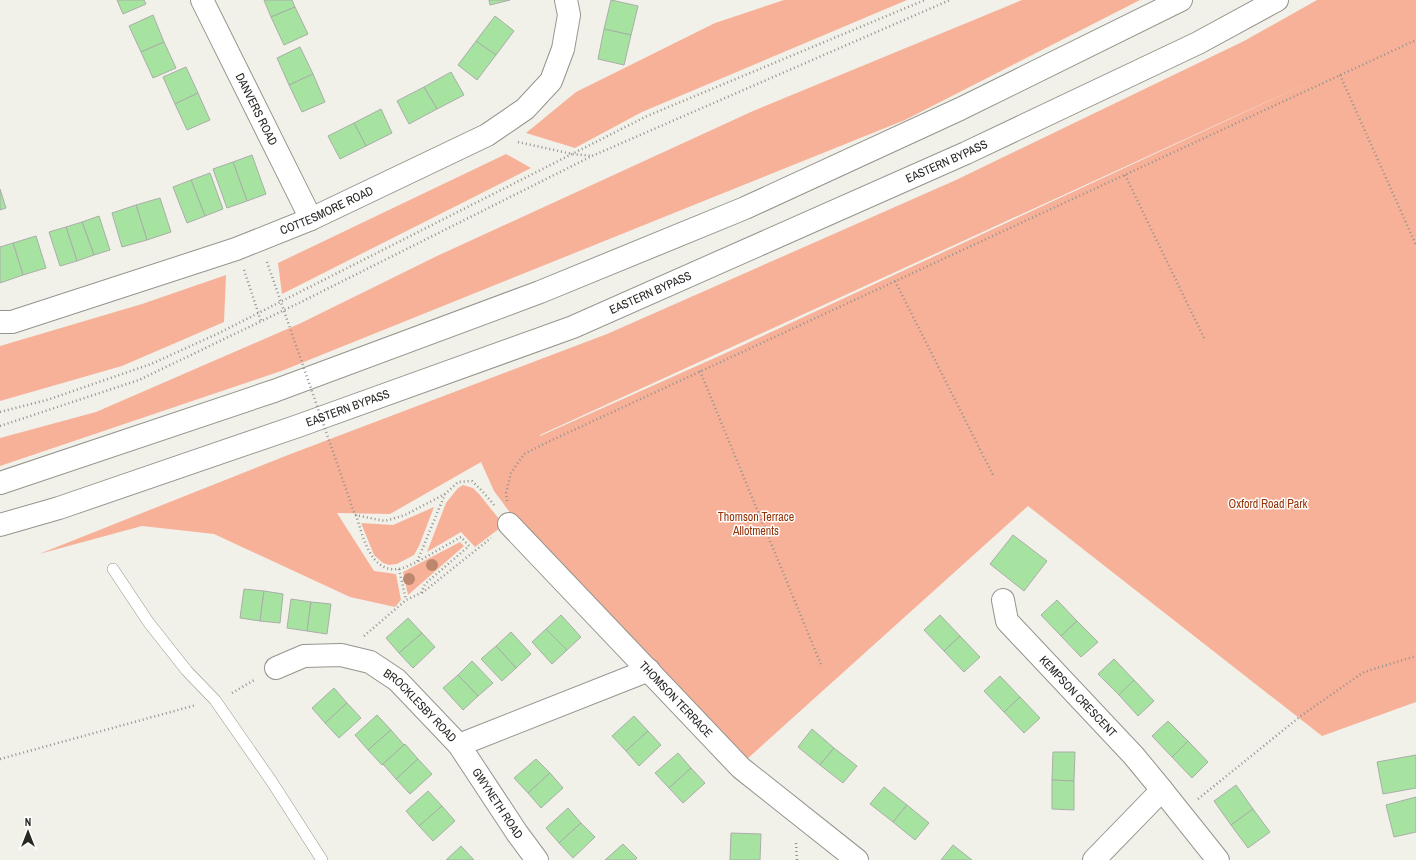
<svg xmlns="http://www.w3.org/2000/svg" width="1416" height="860" font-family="'Archivo Narrow',sans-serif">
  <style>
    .green { fill: #f8b199; fill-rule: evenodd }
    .building { fill: #a6e3a0; stroke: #a9aea8 }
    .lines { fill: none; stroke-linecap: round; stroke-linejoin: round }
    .lane-casing { stroke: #95958e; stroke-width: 12 }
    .street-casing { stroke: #95958e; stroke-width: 24 }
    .highway-casing { stroke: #95958e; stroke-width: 24 }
    .path { stroke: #92928d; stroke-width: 2.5; stroke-dasharray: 1 3; stroke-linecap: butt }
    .lane { stroke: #fff; stroke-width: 11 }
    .street { stroke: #fff; stroke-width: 22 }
    .highway { stroke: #fff; stroke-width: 22 }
    .path-bridge { stroke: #92928d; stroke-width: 2.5; stroke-dasharray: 1 3; stroke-linecap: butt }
    .tree { fill: #bd876d }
    .labels { text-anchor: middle; stroke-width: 3; stroke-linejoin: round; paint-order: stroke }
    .street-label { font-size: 12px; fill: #272724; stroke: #fffffe }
    .park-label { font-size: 12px; fill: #933107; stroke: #fffffe }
  </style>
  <rect width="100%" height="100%" fill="#f1f1ea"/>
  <!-- green -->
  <g class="green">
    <path d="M784 0H907L642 112 575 148 526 133 576 92 715 23Z"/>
    <path d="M1022 0H1140L905 120 284 370 0 466V438L96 412 301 323 437 256 753 111Z"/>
    <path d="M1317 0H1416V702L1322 736 1028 506 746 760 514 518 494 491 481 462 390 514 337 513 374 571 396 574 401 600 395 607 350 597 214 534 142 526 39 554 288 455 607 334 956 180 1244 41ZM1312 81 728 352 540 436V435Z"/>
    <path d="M506 154 531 168 282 294 278 263Z"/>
    <path d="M226 275 224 322 122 366 0 401V346L142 304Z"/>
    <path d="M463 485 473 488 479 494 504 525 475 547 461 532 427 552 446 503 458 488Z"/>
    <path d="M434 507 419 546 414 555 397 564 389 565 383 563 374 555 361 523 393 525Z"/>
    <path d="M460 542 464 546 408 595 403 572Z"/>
  </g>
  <!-- building -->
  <g class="building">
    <path d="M117 0H144L146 4 123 14Z"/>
    <path d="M264 0H292L295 7 271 17Z"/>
    <path d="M489 0H510L490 5Z"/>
    <path d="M611 0 638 6 631 35 604 29Z"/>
    <path d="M295 7 308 34 284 45 271 17Z"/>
    <path d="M153 15 164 42 141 52 129 26Z"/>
    <path d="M495 16 514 31 496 55 476 41Z"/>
    <path d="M604 29 631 35 624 65 598 59Z"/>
    <path d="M476 41 496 55 477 80 458 65Z"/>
    <path d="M164 42 176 68 153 78 141 52Z"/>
    <path d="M300 47 313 74 289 85 277 58Z"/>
    <path d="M186 67 198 93 175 104 163 77Z"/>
    <path d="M451 72 464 95 437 109 424 87Z"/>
    <path d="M313 74 325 102 302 112 289 85Z"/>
    <path d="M424 87 437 109 409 124 397 101Z"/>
    <path d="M198 93 210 120 187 130 175 104Z"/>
    <path d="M381 109 392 133 366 146 354 123Z"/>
    <path d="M354 123 366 146 340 159 328 136Z"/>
    <path d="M252 155 266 194 247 201 233 162Z"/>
    <path d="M233 162 247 201 227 208 213 169Z"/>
    <path d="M210 173 223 209 205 216 191 180Z"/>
    <path d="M191 180 205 216 187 223 173 187Z"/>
    <path d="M0 189 6 208 0 210Z"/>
    <path d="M160 198 171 232 147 240 136 205Z"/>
    <path d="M136 205 147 240 122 247 112 213Z"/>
    <path d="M99 216 110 250 94 255 82 222Z"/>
    <path d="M82 222 94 255 77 261 66 227Z"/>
    <path d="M66 227 77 261 60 266 49 232Z"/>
    <path d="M36 236 46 268 23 275 13 243Z"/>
    <path d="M13 243 23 275 0 283V247Z"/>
    <path d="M1013 535 1047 561 1024 591 990 564Z"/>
    <path d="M244 589 264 591 260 621 240 618Z"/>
    <path d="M264 591 283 594 280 623 260 621Z"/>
    <path d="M291 599 311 602 307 631 287 628Z"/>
    <path d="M1057 600 1077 621 1061 636 1041 615Z"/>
    <path d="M311 602 331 604 327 634 307 631Z"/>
    <path d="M561 615 581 637 567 650 546 629Z"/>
    <path d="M940 615 960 636 944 651 924 630Z"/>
    <path d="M408 618 422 633 399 653 386 638Z"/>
    <path d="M1077 621 1098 642 1081 657 1061 636Z"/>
    <path d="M546 629 567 650 552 664 532 642Z"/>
    <path d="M511 632 531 654 516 668 496 646Z"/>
    <path d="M422 633 435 647 413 668 399 653Z"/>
    <path d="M960 636 980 657 964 672 944 651Z"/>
    <path d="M496 646 516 668 502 681 481 659Z"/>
    <path d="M1114 659 1134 680 1119 695 1098 674Z"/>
    <path d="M472 661 493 683 478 696 458 675Z"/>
    <path d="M458 675 478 696 463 710 443 688Z"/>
    <path d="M1000 676 1020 697 1004 712 984 691Z"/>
    <path d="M1134 680 1154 701 1138 716 1119 695Z"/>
    <path d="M334 688 347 703 325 723 312 708Z"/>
    <path d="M1020 697 1040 718 1024 733 1004 712Z"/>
    <path d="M347 703 361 718 339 738 325 723Z"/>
    <path d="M377 715 391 730 368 750 355 735Z"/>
    <path d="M634 716 648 731 626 751 612 736Z"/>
    <path d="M1168 721 1188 741 1172 757 1152 736Z"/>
    <path d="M812 729 834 748 820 765 798 747Z"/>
    <path d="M391 730 404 745 382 765 368 750Z"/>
    <path d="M648 731 661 745 639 766 626 751Z"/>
    <path d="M1188 741 1208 762 1192 778 1172 757Z"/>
    <path d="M405 744 418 759 396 779 383 764Z"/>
    <path d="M834 748 857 766 843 783 820 765Z"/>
    <path d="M1053 752H1075L1074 781 1052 780Z"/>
    <path d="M678 753 691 768 669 788 655 773Z"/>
    <path d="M1416 755V788L1383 794 1377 762Z"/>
    <path d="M418 759 432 774 410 794 396 779Z"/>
    <path d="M536 759 550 773 528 793 514 778Z"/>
    <path d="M691 768 705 783 683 803 669 788Z"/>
    <path d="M550 773 563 788 541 808 528 793Z"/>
    <path d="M1052 780 1074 781V810L1052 809Z"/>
    <path d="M1236 785 1253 809 1231 825 1214 801Z"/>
    <path d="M884 787 907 805 893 822 870 804Z"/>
    <path d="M428 791 442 806 419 826 406 811Z"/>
    <path d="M1416 797V832L1394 837 1386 805Z"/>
    <path d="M907 805 929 823 915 840 893 822Z"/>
    <path d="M442 806 455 821 433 841 419 826Z"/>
    <path d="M568 808 581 823 559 843 546 828Z"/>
    <path d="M1253 809 1270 832 1248 848 1231 825Z"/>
    <path d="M581 823 595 837 573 858 559 843Z"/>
    <path d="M731 833 761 834 760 860H730Z"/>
    <path d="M623 844 637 858 635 860H605Z"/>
    <path d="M953 845 972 860H941Z"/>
    <path d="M461 846 474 860H446Z"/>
  </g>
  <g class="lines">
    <!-- lane casing -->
    <g class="lane-casing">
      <path id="lane" d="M113 569 149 623 187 671 215 700 272 782 322 860"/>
    </g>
    <!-- street casing -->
    <g class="street-casing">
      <g id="street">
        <path id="s1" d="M202 0 311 219"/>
        <path id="s2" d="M0 322H12L236 249 311 219 487 135 525 109 551 81 563 49 569 15 566 0"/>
        <path id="s3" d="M509 524 741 768 857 860"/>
        <path id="s4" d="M1003 600 1007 621 1134 756 1162 790 1094 860"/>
        <path id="s5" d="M276 668 304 656 341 655 370 662 397 680 459 745 649 670"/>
        <path id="s6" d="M459 745 517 833 537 860"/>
        <path d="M1162 790 1218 860"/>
      </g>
    </g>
    <!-- highway casing -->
    <g class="highway-casing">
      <g id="highway">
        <path d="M0 483 274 391 540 292 745 208 960 109 1181 0"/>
        <path id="s7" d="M0 525 59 508 298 426 573 327 966 153 1198 43 1277 0"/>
      </g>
    </g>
    <!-- path -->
    <g class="path">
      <path d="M1340 75 1416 245"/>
      <path d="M518 142 572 154 592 156"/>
      <path d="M1125 175 1205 340"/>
      <path d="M244 270 261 321"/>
      <path d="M895 281 993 475"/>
      <path d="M700 371 822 667"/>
      <path d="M0 412 50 399 151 364 217 334 647 116 925 0"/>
      <path d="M0 426 139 380 301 302 592 156 950 0"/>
      <path d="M507 501 506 493 511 473 524 454 550 441 1416 40"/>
      <path d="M355 515 385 521 405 515 445 494 458 482 472 481 483 492 495 506"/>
      <path d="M356 515C363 536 370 573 399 569 405 568 411 564 417 562L445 494"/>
      <path d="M399 569 406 600"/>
      <path d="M422 593 491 538"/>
      <path d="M364 636 406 600 421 593 425 584 469 546 461 537 417 562"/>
      <path d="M232 693 256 679"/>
      <path d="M0 759 196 705"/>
      <path d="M1198 799 1302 715 1364 672 1416 656"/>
      <path d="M796 843 797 860"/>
    </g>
    <!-- lane -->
    <use href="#lane" class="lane"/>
    <!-- street -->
    <use href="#street" class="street"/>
    <!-- highway -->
    <use href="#highway" class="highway"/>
    <!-- path-bridge -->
    <path class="path-bridge" d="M267 262 355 515"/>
  </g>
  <!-- trees -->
  <g class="tree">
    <circle cx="432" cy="565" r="6"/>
    <circle cx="409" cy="579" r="6"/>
  </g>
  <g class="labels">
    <!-- street labels -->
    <g class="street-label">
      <text dy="4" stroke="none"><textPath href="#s1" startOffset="122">DANVERS ROAD</textPath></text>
      <text dy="4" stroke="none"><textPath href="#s7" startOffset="1015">EASTERN BYPASS</textPath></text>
      <text dy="4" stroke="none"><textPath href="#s2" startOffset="346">COTTESMORE ROAD</textPath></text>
      <text dy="4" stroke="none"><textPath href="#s7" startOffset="691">EASTERN BYPASS</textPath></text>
      <text dy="4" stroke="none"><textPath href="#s7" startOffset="367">EASTERN BYPASS</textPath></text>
      <text dy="4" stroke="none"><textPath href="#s4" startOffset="125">KEMPSON CRESCENT</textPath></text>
      <text dy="4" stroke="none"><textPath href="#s3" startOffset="242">THOMSON TERRACE</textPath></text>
      <text dy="4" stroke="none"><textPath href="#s5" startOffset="164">BROCKLESBY ROAD</textPath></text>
      <text dy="4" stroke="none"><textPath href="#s6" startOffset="70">GWYNETH ROAD</textPath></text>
    </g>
    <!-- park labels -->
    <g class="park-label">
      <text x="1268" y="508">Oxford Road Park</text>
      <text x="756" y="521">Thomson Terrace<tspan x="756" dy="14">Allotments</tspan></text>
    </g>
  </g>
  <!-- north arrow -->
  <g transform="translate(28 832)" stroke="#fffffe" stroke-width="3" paint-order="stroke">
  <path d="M0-3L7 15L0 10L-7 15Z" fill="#272724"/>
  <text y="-6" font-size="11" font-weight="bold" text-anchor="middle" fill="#272724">N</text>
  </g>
</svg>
